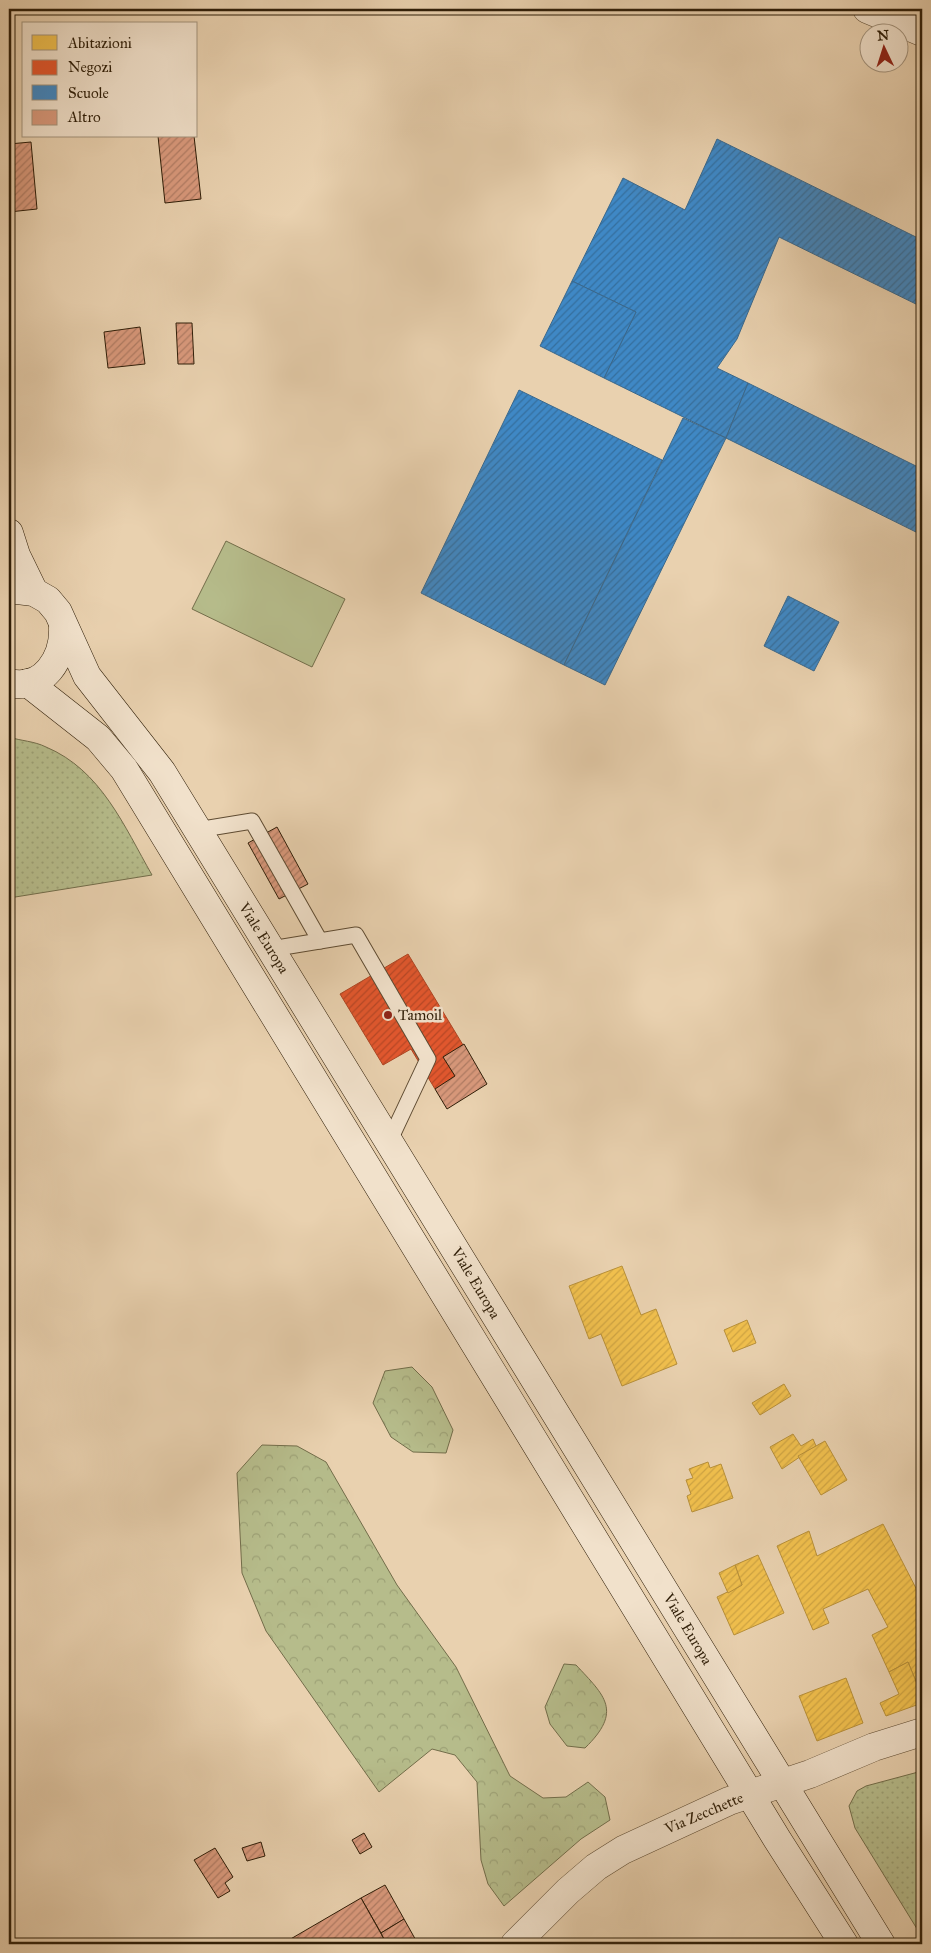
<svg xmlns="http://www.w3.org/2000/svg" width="931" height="1953" font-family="'IM FELL Great Primer',serif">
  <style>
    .grass { fill: url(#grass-dots); stroke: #726d4a }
    .forest { fill: url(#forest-crowns); stroke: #726d4a }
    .pitch { fill: #b6bc8b; stroke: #726d4a }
    .homes { fill: url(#homes-hatch); stroke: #b89039 }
    .shops { fill: url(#shops-hatch); stroke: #ae4623 }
    .schools { fill: url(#schools-hatch); stroke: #3a688c }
    .building { fill: url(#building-hatch); stroke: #2f1e08 }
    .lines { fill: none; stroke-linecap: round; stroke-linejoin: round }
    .lane-casing { stroke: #5e4b32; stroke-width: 17 }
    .street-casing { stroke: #5e4b32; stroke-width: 29 }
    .secondary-casing { stroke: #2f1e08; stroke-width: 29 }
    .lane { stroke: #f1e1cb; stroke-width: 15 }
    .street { stroke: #f1e1cb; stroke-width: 28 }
    .secondary { stroke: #f1e1cb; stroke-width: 28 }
    .poi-dot { fill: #8f2418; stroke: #f1e1cb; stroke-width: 2 }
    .labels { text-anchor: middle; stroke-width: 5; stroke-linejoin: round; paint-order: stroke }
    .street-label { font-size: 15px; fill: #2f1e08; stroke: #f1e1cb }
    .poi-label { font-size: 15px; fill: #2f1e08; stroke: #f1e1cb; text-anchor: start }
  </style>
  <defs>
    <pattern id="grass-dots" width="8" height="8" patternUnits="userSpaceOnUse" patternTransform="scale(1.25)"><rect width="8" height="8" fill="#b6bc8b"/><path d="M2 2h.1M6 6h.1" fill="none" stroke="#9da176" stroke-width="1.8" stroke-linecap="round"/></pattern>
    <pattern id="forest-crowns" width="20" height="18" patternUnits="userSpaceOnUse" patternTransform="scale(1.25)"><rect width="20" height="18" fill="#b6bc8b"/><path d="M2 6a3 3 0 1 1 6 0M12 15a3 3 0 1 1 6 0" fill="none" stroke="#9da176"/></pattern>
    <pattern id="homes-hatch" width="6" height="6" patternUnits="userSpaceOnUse" patternTransform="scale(1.25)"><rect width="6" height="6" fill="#f2c14e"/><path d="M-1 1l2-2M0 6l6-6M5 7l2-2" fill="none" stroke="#d0a543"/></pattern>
    <pattern id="shops-hatch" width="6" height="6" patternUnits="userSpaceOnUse" patternTransform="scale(1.25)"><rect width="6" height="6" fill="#e4572e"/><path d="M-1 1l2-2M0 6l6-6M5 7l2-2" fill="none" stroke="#b94725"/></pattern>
    <pattern id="schools-hatch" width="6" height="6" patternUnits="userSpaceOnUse" patternTransform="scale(1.25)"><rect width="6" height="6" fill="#3f88c5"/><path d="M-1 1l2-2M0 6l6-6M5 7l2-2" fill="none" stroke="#356f9e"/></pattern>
    <pattern id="building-hatch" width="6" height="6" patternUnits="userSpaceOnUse" patternTransform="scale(1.25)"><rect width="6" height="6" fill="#d9997c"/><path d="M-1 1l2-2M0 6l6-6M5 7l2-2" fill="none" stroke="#b07c64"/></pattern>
  </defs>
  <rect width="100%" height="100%" fill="#e9d1af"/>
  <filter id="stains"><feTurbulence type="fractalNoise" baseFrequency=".004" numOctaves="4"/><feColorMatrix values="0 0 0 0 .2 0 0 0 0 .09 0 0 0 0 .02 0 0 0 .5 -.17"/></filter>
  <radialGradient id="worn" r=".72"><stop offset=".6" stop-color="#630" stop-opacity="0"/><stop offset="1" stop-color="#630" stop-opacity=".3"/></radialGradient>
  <!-- grass -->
  <g class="grass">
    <path d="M9 737C21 741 34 741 46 747 101 770 124 826 152 875L9 898Z"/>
    <path d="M922 1771V1937L855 1828 849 1806 857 1791 866 1786Z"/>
  </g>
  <!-- forest -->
  <g class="forest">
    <path d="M412 1367 432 1387 453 1430 446 1453 413 1452 391 1437 373 1403 385 1371Z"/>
    <path d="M262 1445 297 1446 326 1462 397 1585 456 1667 510 1776 543 1798 566 1797 588 1782 605 1797 610 1820 581 1839 504 1906 488 1884 481 1860 477 1782 455 1755 432 1749 379 1792 266 1631 242 1573 237 1473Z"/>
    <path d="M564 1664 576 1665C605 1696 623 1711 585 1748L567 1746 550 1724 545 1707Z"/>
  </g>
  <!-- pitch -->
  <path class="pitch" d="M226 541 345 599 312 667 192 609Z"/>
  <!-- homes -->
  <g class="homes">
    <path d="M622 1266 641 1315 656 1309 677 1364 622 1386 601 1334 589 1339 569 1286Z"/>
    <path d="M747 1320 756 1343 733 1352 724 1330Z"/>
    <path d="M784 1384 791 1396 760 1415 752 1403Z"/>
    <path d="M793 1434 801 1446 813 1439 816 1446 782 1469 770 1447Z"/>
    <path d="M825 1441 847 1480 821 1495 798 1456Z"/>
    <path d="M708 1462 710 1468 721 1464 733 1498 692 1512 687 1496 691 1494 686 1480 693 1478 689 1469Z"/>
    <path d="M883 1524 922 1600V1696L908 1662 889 1672 872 1635 888 1627 868 1589 823 1609 829 1623 813 1630 777 1546 809 1531 817 1556Z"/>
    <path d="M758 1555 784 1613 734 1635 717 1597 742 1585 735 1565Z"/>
    <path d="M735 1565 742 1585 728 1593 719 1573Z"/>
    <path d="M908 1662 922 1696V1703L886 1716 880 1703 899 1694 889 1672Z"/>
    <path d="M846 1678 863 1723 817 1741 799 1696Z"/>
  </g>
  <!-- shops -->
  <path class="shops" d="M408 954 463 1045 443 1057 455 1076 435 1089 411 1049 383 1065 340 994Z"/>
  <!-- schools -->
  <g class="schools">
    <path d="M717 139 922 240V307L779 237 737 339 717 368 748 383 726 438 604 378 636 312 572 281 623 178 685 210Z"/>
    <path d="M572 281 636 312 604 378 540 346Z"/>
    <path d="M748 383 922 469V535L726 438Z"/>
    <path d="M519 390 662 460 564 665 421 593Z"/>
    <path d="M683 418 726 438 605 685 564 665Z"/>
    <path d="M788 596 839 622 814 671 764 646Z"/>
  </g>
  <!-- building -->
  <g class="building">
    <path d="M158 136H194L201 199 165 203Z"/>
    <path d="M31 142 37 209 9 212V144Z"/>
    <path d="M176 323H192L194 364H178Z"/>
    <path d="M140 327 145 364 108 368 104 332Z"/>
    <path d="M277 827 308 884 279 899 248 843Z"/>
    <path d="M464 1044 487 1084 447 1109 435 1089 455 1076 443 1057Z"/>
    <path d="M364 1833 372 1847 360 1854 352 1840Z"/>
    <path d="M261 1842 265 1856 247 1861 242 1848Z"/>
    <path d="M215 1848 233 1877 225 1883 230 1891 218 1898 194 1860Z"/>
    <path d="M385 1885 404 1919 381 1933 361 1898Z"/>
    <path d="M361 1898 384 1939 380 1941 375 1944H282Z"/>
    <path d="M404 1919 418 1944H382L380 1941 384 1939 381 1933Z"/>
  </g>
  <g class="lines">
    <!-- lane casing -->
    <g class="lane-casing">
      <g id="lane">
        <path d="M197 830 252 821 320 941"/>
        <path d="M271 949 356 935 428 1059 389 1142"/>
      </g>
    </g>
    <!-- street casing -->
    <g class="street-casing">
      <g id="street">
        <path d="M867 9 922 32"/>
        <path d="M515 1944 568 1891 596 1867 623 1850 729 1801 810 1774 874 1747 922 1732"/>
      </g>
    </g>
    <!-- secondary casing -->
    <g class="secondary-casing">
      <g id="secondary">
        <path d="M9 533 16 555 34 592"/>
        <path d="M9 589 34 592 48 600 58 612 87 676 162 772 881 1944"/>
        <path d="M9 683C44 691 64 658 63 628"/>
        <path d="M28 683 98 738 124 769 777 1839 844 1944"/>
      </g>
    </g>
    <!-- lane -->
    <use href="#lane" class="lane"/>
    <!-- street -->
    <use href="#street" class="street"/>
    <!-- secondary -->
    <use href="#secondary" class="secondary"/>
  </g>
  <!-- markers -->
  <circle class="poi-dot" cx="388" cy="1015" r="5"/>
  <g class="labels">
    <!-- street labels -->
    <g class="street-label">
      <text transform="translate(264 938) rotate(58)" y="5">Viale Europa</text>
      <text transform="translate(476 1283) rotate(59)" y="5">Viale Europa</text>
      <text transform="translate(688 1629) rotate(59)" y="5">Viale Europa</text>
      <text transform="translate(704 1813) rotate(-23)" y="5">Via Zecchette</text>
    </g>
    <!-- poi labels -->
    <g class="poi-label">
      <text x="398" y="1020">Tamoil</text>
    </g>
  </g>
  <!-- margin -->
  <rect width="931" height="1953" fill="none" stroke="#e9d1af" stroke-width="30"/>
  <rect x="10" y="10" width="911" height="1933" fill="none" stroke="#2f1e08" stroke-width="2.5"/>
  <rect x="15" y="15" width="901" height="1923" fill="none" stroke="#2f1e08"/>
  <!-- legend -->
  <rect x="22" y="22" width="175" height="115" fill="#f1e1cb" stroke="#a3937d"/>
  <rect x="32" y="35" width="25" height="15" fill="#f2c14e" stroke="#a3937d"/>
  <text x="68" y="48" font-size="15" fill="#2f1e08">Abitazioni</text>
  <rect x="32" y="60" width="25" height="15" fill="#e4572e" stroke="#a3937d"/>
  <text x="68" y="72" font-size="15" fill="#2f1e08">Negozi</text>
  <rect x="32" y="85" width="25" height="15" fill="#3f88c5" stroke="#a3937d"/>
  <text x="68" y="98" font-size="15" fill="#2f1e08">Scuole</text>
  <rect x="32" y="110" width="25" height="15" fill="#d9997c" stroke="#a3937d"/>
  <text x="68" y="122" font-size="15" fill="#2f1e08">Altro</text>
  <!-- north arrow -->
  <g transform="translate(884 48) rotate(356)"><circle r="24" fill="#f1e1cb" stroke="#a3937d"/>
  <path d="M0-4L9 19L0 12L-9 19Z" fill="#8f2418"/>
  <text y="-8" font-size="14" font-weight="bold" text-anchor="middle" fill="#2f1e08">N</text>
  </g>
  <rect width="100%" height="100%" filter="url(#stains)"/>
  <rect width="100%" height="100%" fill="url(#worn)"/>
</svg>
